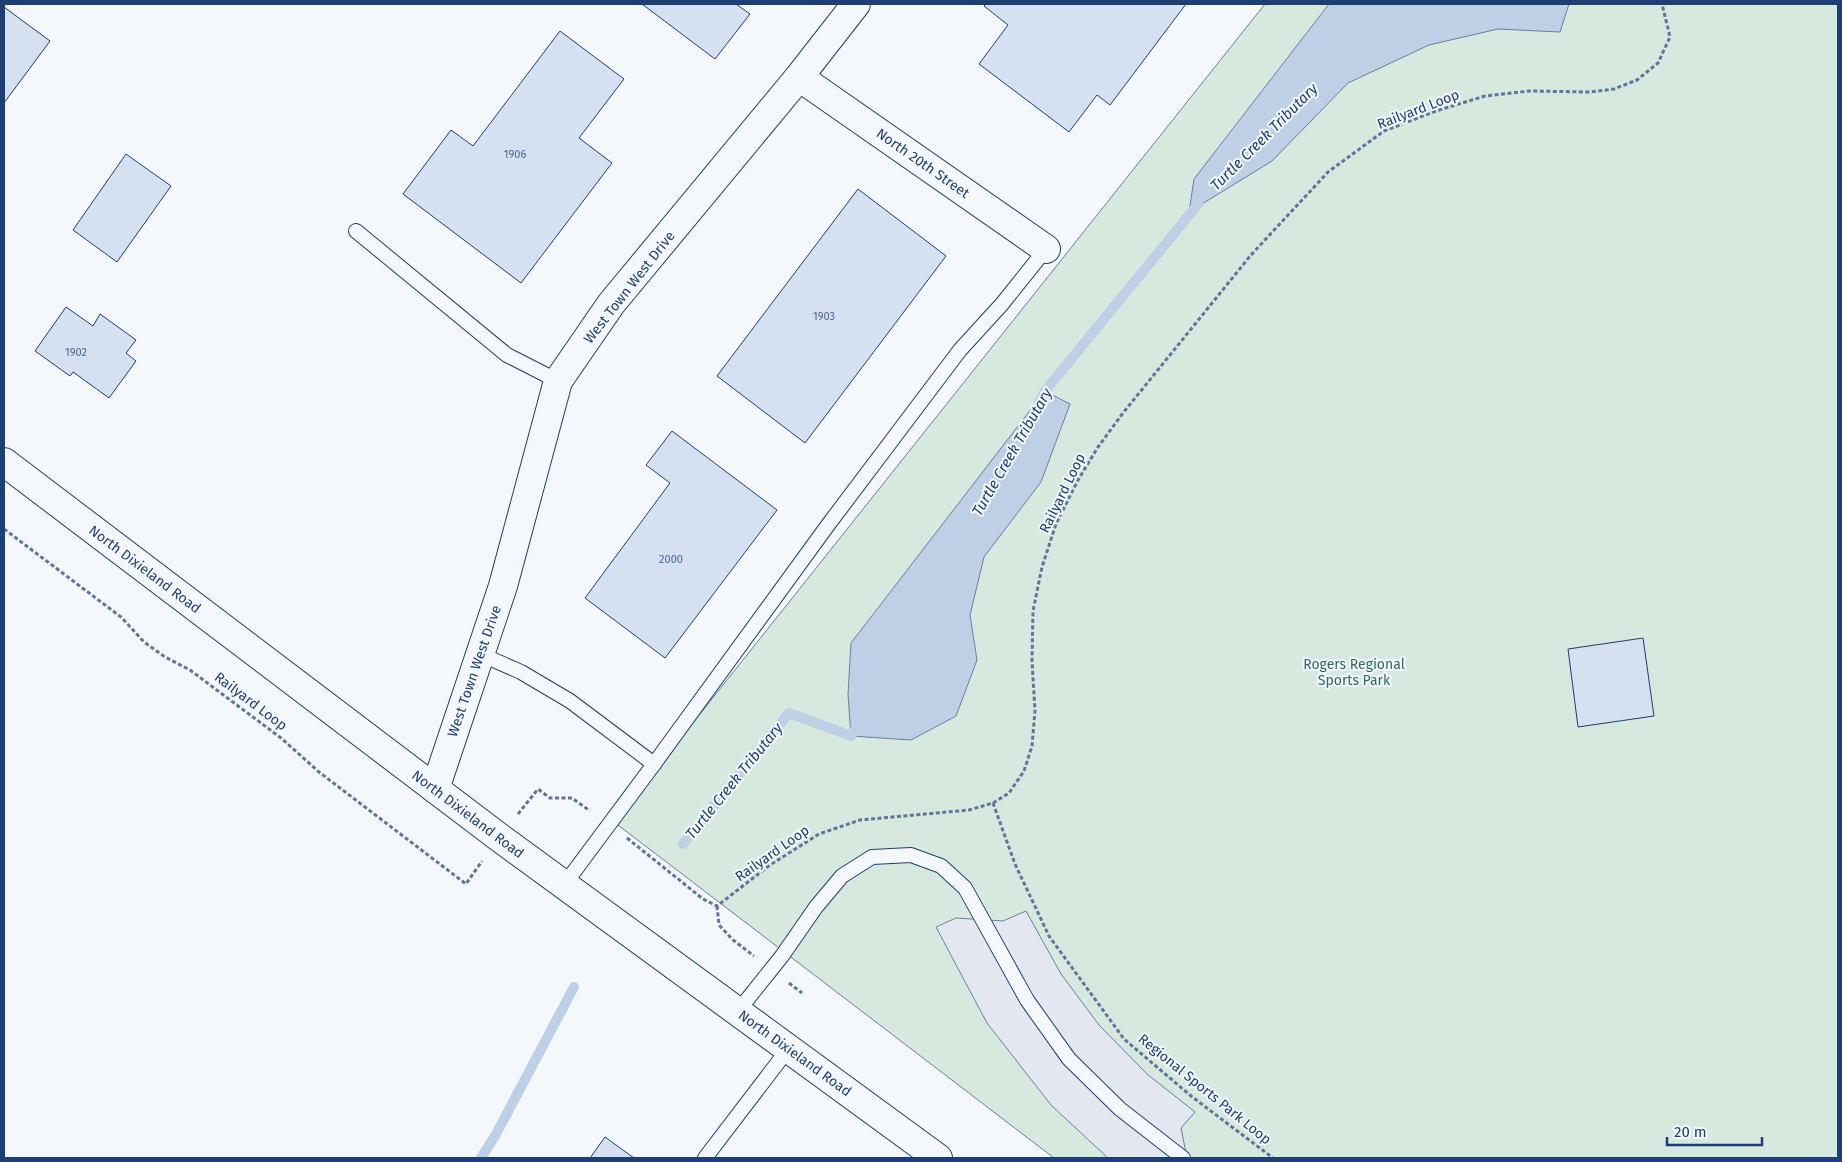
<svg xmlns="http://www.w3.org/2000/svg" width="1842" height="1162" font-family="'Fira Sans',sans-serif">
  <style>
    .green { fill: #d7e8df; stroke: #687fa3 }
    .parking { fill: #e3e8f0; stroke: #687fa3 }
    .water { fill: #bed0e5; stroke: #687fa3 }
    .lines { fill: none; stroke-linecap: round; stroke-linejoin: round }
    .stream { stroke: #bed0e5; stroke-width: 10 }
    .building { fill: #d5e0f0; stroke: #1d3f73 }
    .service-casing { stroke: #1d3f73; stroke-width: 16 }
    .minor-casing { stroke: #1d3f73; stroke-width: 30 }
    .secondary-casing { stroke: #1d3f73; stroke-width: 30 }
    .path { stroke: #5e769c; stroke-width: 3; stroke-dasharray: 4 2.5; stroke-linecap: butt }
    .service { stroke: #f4f7fb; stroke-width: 14 }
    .minor { stroke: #f4f7fb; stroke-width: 28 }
    .secondary { stroke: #f4f7fb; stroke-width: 28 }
    .labels { text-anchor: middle; stroke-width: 4; stroke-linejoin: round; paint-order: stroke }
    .number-label { font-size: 11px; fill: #4b6792 }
    .street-label { font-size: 14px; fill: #1d3f73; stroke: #f4f7fb }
    .park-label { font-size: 14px; fill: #2c6c60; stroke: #f4f7fb }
    .water-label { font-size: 15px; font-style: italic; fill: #1d3f73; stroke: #f4f7fb }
  </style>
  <rect width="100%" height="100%" fill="#f4f7fb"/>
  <!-- green -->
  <path class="green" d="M1265 4H1838V1158H1054L614 822Z"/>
  <!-- parking -->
  <path class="parking" d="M1026 911 1061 974 1099 1025 1147 1074 1195 1112 1181 1128 1187 1158H1108L1051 1105 987 1023 936 927 956 918 1003 921Z"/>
  <!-- water -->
  <g class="water">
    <path d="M1329 4H1569L1560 32 1498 29 1429 45 1348 83 1272 161 1189 212 1194 179Z"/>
    <path d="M1045 391 1070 404 1041 482 984 557 970 615 977 660 956 716 911 740 851 736 848 694 851 643Z"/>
  </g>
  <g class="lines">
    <!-- stream -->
    <g class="stream">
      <path d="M1039 402 1045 391 1199 203"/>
      <path d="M683 844 789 713 851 736 857 726"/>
      <path d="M481 1158 495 1136 574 987"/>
    </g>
  </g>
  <!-- building -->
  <g class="building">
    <path d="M642 4H736L750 14 715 59Z"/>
    <path d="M986 4H1186L1110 105 1097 95 1069 132 979 64 1008 25 984 6Z"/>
    <path d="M4 7 50 41 4 103Z"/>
    <path d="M560 31 624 79 579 138 612 163 521 283 403 194 451 130 473 146Z"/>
    <path d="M126 154 171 186 117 262 73 230Z"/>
    <path d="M858 189 946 256 805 443 717 376Z"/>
    <path d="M66 307 93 326 100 314 136 340 126 353 136 361 109 398 73 372 70 376 35 351Z"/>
    <path d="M672 431 777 510 665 658 585 598 670 483 646 465Z"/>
    <path d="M1643 638 1654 716 1578 727 1568 649Z"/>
    <path d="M605 1137 634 1158H590Z"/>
  </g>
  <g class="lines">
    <!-- service casing -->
    <g class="service-casing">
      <g id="service">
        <path d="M356 231 507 355 558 381"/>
        <path d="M480 654 521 672 570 701 654 764"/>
        <path d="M564 885 654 764 828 525 960 350 1002 304 1046 249"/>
        <path d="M738 1011 782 956 816 907 842 876 872 857 911 855 941 866 965 888 1027 1000 1069 1059 1120 1109 1183 1158"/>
        <path d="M705 1158 789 1048"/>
      </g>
    </g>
    <!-- minor casing -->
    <g class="minor-casing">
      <g id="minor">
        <path d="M799 77 1046 249"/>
        <path d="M435 789 503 586 558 381 611 304 799 77 856 4"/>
      </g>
    </g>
    <!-- secondary casing -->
    <g class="secondary-casing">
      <path id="secondary" d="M4 462 500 838 938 1158"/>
    </g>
    <!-- path -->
    <g class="path">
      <path d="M4 529 121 617 144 642 165 657 190 670 281 738 319 772 466 884 482 861"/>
      <path d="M993 803 1015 864 1049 936 1124 1039 1191 1096 1273 1158"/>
      <path d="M518 814 538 789 550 798H572L590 811"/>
      <path d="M627 838 703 899 717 906 770 865 819 834 860 820 969 810 993 803 1009 793 1024 771 1032 746 1035 711 1032 661 1033 611 1042 567 1056 524 1078 480 1098 447 1123 413 1251 255 1328 172 1384 131 1436 111 1485 96 1530 91 1590 92 1614 89 1637 80 1658 63 1670 37 1662 4"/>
      <path d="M717 906 719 925 733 940 754 956"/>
      <path d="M789 983 802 993"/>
    </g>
    <!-- service -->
    <use href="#service" class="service"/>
    <!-- minor -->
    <use href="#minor" class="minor"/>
    <!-- secondary -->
    <use href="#secondary" class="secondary"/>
  </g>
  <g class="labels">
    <!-- number labels -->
    <g class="number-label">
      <text x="515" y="158">1906</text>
      <text x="824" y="320">1903</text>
      <text x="76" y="356">1902</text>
      <text x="671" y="563">2000</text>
    </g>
    <!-- street labels -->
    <g class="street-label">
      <text transform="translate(1418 109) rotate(-21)" y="5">Railyard Loop</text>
      <text transform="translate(923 163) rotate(35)" y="5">North 20th Street</text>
      <text transform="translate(629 287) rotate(-52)" y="5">West Town West Drive</text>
      <text transform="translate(1062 493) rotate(-64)" y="5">Railyard Loop</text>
      <text transform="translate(145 569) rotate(37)" y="5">North Dixieland Road</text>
      <text transform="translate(474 671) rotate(-71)" y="5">West Town West Drive</text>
      <text transform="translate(251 701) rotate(37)" y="5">Railyard Loop</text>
      <text transform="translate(468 814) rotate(37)" y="5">North Dixieland Road</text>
      <text transform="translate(772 853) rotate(-35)" y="5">Railyard Loop</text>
      <text transform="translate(795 1053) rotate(36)" y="5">North Dixieland Road</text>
      <text transform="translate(1205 1089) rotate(39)" y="5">Regional Sports Park Loop</text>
    </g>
    <!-- park labels -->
    <g class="park-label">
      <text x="1354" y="669">Rogers Regional<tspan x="1354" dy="16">Sports Park</tspan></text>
    </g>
    <!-- water labels -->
    <g class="water-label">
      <text transform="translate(1264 137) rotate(-45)" y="5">Turtle Creek Tributary</text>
      <text transform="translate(1012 452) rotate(-60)" y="5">Turtle Creek Tributary</text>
      <text transform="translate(734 781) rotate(-51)" y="5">Turtle Creek Tributary</text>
    </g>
  </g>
  <!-- border -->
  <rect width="1842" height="1162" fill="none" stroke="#1d3f73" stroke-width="10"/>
  <!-- scale -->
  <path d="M1667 1137v8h95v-8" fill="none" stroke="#1d3f73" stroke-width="2.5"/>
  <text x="1674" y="1137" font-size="15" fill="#1d3f73" stroke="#f4f7fb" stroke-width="4" paint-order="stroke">20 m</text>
</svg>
